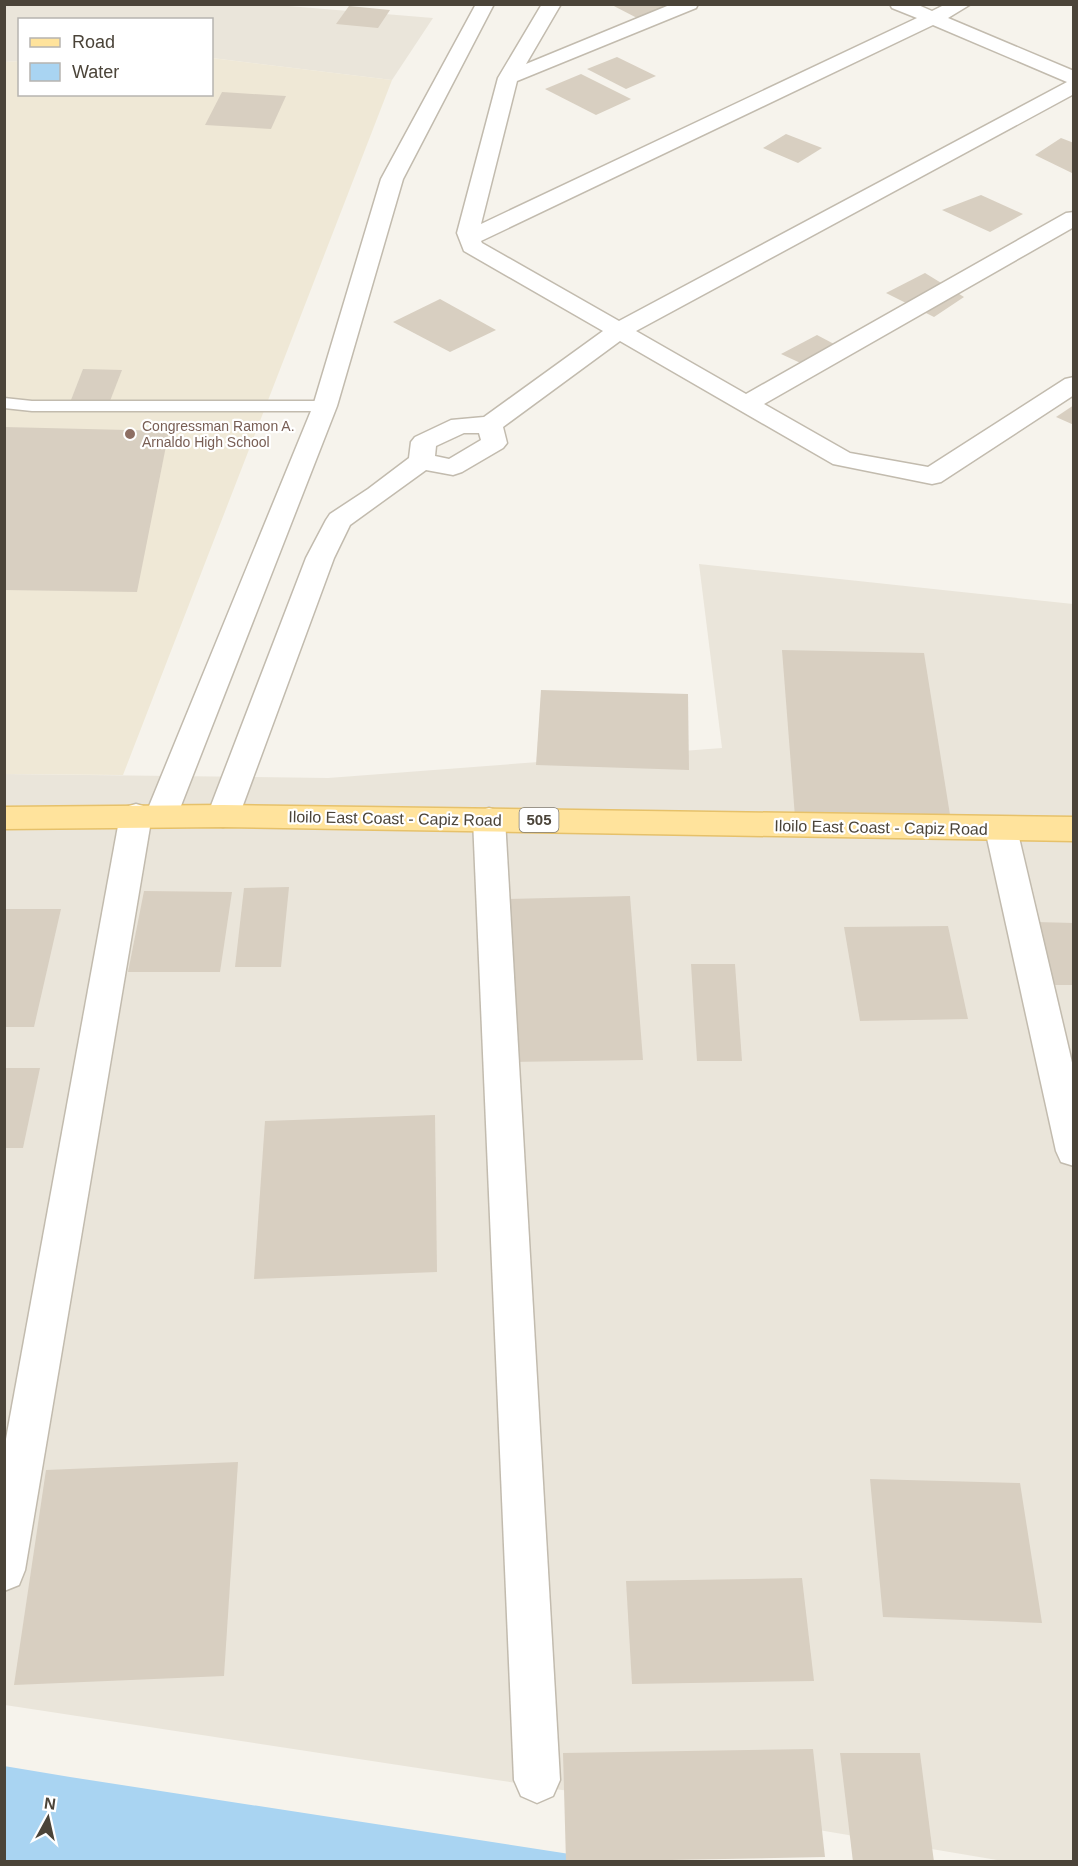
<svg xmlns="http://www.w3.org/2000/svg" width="1078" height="1866" font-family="Arial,sans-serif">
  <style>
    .residential { fill: #eae5da }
    .education { fill: #efe8d6 }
    .water { fill: #a9d4f2 }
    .building { fill: #d8cfc1 }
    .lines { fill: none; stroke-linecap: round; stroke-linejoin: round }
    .service-casing { stroke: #c2bbae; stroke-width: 3 }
    .minor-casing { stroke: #c2bbae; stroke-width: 3 }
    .tertiary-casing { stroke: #c2bbae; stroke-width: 3 }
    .primary-casing { stroke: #e6c16a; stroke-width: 3 }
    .service { fill: #fff; fill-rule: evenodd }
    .minor { fill: #fff; fill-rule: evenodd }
    .tertiary { fill: #fff; fill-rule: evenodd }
    .primary { fill: #ffe39c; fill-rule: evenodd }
    .education-dot { fill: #8d6e63; stroke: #fff; stroke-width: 2 }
    .labels { text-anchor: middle; stroke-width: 4.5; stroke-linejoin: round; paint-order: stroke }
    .far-education-label { font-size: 14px; fill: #785e54; stroke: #fff; text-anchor: start }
    .shield { fill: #fff; stroke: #817c74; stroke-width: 1.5 }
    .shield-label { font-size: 15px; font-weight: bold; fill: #4b4439 }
    .street-label { font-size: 16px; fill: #4b4439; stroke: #fff }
  </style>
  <rect width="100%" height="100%" fill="#f6f3ec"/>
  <!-- residential -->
  <g class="residential">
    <path d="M264 4 433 18 392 80 212 58V20H20L19 61 5 62V5Z"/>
    <path d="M699 564 1073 604V1861H1003L765 1821 5 1705 4 774 328 778 722 748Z"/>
  </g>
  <!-- education -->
  <path class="education" d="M212 58 392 80 123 775 5 774V62L19 61 20 94H212Z"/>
  <!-- water -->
  <path class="water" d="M4 1766 70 1777 615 1861H5Z"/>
  <!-- building -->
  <g class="building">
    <path d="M610 4H666L672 7 639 19Z"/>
    <path d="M349 6 390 10 378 28 336 24Z"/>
    <path d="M617 57 656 76 626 89 587 69Z"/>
    <path d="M581 74 631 99 596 115 545 89Z"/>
    <path d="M222 92 286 96 271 129 205 125Z"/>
    <path d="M786 134 822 148 798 163 763 148Z"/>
    <path d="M1061 138 1074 143V174L1035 155Z"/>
    <path d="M981 195 1023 214 990 232 942 210Z"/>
    <path d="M925 273 964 297 934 317 886 293Z"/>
    <path d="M440 299 496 330 450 352 393 322Z"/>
    <path d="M817 335 853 354 820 372 781 354Z"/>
    <path d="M83 369 122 370 110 401 71 400Z"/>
    <path d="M1074 405V425L1056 417Z"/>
    <path d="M4 427 169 431 137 592 4 590Z"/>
    <path d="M782 650 924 653 951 821 795 817Z"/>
    <path d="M541 690 688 694 689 770 536 765Z"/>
    <path d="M289 887 281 967H235L244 888Z"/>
    <path d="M144 891 232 892 220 972H128Z"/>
    <path d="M630 896 643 1060 509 1062 506 899Z"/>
    <path d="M4 909H61L34 1027H4Z"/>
    <path d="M1036 922 1074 923V985H1049Z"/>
    <path d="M948 926 968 1019 860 1021 844 927Z"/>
    <path d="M691 964H735L742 1061H697Z"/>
    <path d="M4 1068H40L23 1148H4Z"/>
    <path d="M435 1115 437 1272 254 1279 265 1121Z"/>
    <path d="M238 1462 224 1676 14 1685 46 1470Z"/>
    <path d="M870 1479 1020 1483 1042 1623 883 1617Z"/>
    <path d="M802 1578 814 1681 632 1684 626 1581Z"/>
    <path d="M813 1749 825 1857 566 1862 563 1753Z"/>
    <path d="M840 1753H920L934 1862H853Z"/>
  </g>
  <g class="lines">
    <!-- service casing -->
    <g class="service-casing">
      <path id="service" d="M4 398 32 401H325L331 402 334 406 331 410 325 411H32L4 408Z"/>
    </g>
    <!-- minor casing -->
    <g class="minor-casing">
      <g id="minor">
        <path d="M542 4H561L526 64 672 4H698L696 8 517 81 481 224 917 18 892 8 890 4H916L932 11 946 4H971L948 18 1074 71V94L636 331 746 394 1066 213 1074 212V227L764 404 850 453 928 467 1065 379 1074 377V395L941 482 932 484 833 464 620 341 503 427 507 443 503 448 462 472 453 475 426 470 350 525 334 558 239 816 234 824 223 827 212 824 207 816 306 558 326 520 330 514 368 489 409 458 411 442 415 437 451 420 484 417 603 331 464 251 457 233 498 78ZM933 25 1067 82 619 321 482 243 481 241ZM464 433H479L481 440 449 459 435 456 436 446Z"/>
        <path d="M136 804 147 807 152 815 25 1570 19 1585 4 1591V1450L120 815 125 807Z"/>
        <path d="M489 808 500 811 505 819 560 1780 553 1796 537 1803 521 1796 514 1780 473 819 478 811Z"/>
        <path d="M1001 817 1012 821 1017 829 1074 1071V1166L1061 1162 1056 1151 985 829 990 821Z"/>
      </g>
    </g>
    <!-- tertiary casing -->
    <g class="tertiary-casing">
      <path id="tertiary" d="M476 4H494L403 179 337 406 177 816 172 824 161 827 150 824 145 816 313 406 381 179Z"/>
    </g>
    <!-- primary casing -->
    <g class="primary-casing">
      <path id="primary" d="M223 805 1074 817V841L223 827 4 829V807Z"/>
    </g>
    <!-- service -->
    <use href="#service" class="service"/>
    <!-- minor -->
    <use href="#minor" class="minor"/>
    <!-- tertiary -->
    <use href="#tertiary" class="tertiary"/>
    <!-- primary -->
    <use href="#primary" class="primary"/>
  </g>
  <!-- markers -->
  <circle class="education-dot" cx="130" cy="434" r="6"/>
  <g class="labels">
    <!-- far-education labels -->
    <g class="far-education-label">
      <text x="142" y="431">Congressman Ramon A.<tspan x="142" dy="16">Arnaldo High School</tspan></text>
    </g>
    <!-- shield labels -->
    <rect class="shield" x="519.5" y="808" width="39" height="24" rx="4.5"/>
    <g class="shield-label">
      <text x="539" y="825">505</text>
    </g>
    <!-- street labels -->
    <g class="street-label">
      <text transform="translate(395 818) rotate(1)" y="6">Iloilo East Coast - Capiz Road</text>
      <text transform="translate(881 827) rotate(1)" y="6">Iloilo East Coast - Capiz Road</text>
    </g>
  </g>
  <!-- border -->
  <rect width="1078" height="1866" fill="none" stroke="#4b4439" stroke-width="12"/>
  <!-- legend -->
  <rect x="18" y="18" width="195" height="78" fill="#ffffff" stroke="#b7b4b0" stroke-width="1.5"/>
  <rect x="30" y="38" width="30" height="9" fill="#ffe39c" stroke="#b7b4b0" stroke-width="1.5"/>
  <text x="72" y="48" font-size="18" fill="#4b4439">Road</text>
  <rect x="30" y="63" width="30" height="18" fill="#a9d4f2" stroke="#b7b4b0" stroke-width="1.5"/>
  <text x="72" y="78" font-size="18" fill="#4b4439">Water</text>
  <!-- north arrow -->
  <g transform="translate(48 1818) rotate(8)" stroke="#ffffff" stroke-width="4.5" paint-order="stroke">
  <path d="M0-4.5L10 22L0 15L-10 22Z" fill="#4b4439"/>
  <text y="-9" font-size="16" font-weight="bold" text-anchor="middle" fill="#4b4439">N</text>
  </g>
</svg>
